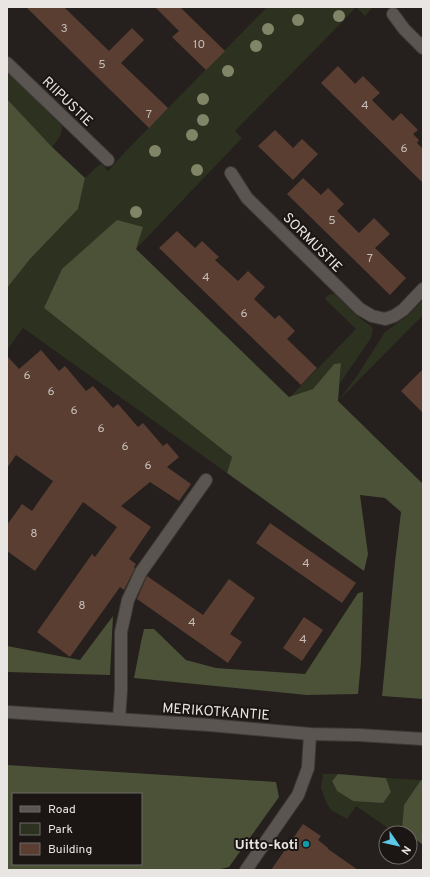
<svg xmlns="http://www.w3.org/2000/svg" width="430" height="877" font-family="Overpass,sans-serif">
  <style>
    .green { fill: #2d3220 }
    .forest { fill: #4b5237; fill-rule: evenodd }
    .building { fill: #5a3e32 }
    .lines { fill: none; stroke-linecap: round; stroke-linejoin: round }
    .minor-casing { stroke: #3e3937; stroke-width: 14 }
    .minor { stroke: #5b5552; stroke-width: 12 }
    .tree { fill: #808567 }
    .culture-dot { fill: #0f9aa8; stroke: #1b1614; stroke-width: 1.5 }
    .labels { text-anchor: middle; stroke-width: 4; stroke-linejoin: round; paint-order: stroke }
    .number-label { font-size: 12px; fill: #c5bbb7 }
    .street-label { font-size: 14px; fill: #e9e5e3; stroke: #1b1614 }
    .poi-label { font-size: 14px; font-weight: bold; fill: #e9e5e3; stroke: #1b1614; text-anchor: end }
  </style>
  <rect width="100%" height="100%" fill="#251f1d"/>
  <!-- green -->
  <g class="green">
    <path d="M267 7H373L365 16 356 7 346 18 235 131 242 138 136 249 44 308 232 457 227 473 23 328 7 350V288L30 259 78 209 85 178 99 165 101 164 104 166 108 171 125 152Z"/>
    <path d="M7 71 62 126C62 136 58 139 52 147L7 99Z"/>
    <path d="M332 294H334L356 315 373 328 371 338 340 383 341 363 334 364 313 389 289 398 356 329 325 299 328 295Z"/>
    <path d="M423 300V315L338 401 357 376 385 332 407 316Z"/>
    <path d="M323 774H338L332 781 337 791 353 801 391 792 386 778 421 780 404 805 402 829 407 833H395L356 806 347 819 331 810 326 802 321 788Z"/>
  </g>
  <!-- forest -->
  <g class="forest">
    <path d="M7 99 52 147 85 178 78 209 30 259 7 288Z"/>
    <path d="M117 220 143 227 136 249 289 397 313 389 334 364 341 363 338 401 423 484V699L382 696 395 562 401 512 385 498 360 495 368 554 364 571 227 473 232 457 44 308 62 269Z"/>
    <path d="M363 592 361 662 358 694 307 695 134 678 141 642 144 629H154L186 660 216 668 305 674 358 593Z"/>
    <path d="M113 616 110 675 7 672V646L80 660Z"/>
    <path d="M7 765 276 782 279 797 229 867 216 870H7ZM13 794H141V864H13Z"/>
    <path d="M338 774 386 778 391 792 383 803 353 801 337 791 332 781Z"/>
    <path d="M421 780H423V845L410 835V833H407L402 829 404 805Z"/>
  </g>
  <!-- building -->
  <g class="building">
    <path d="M26 7H64L109 51 132 28 144 40 121 63 168 108 149 128Z"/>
    <path d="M155 7H180L225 51 206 70 172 37 179 31Z"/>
    <path d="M338 66 355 84 363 76 380 93 372 100 393 121 401 113 418 130 413 134 419 140 417 143 423 149V183L321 83Z"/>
    <path d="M275 130 293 148 302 139 318 154 293 180 258 146Z"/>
    <path d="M303 178 321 195 328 188 344 204 337 211 359 233 374 218 390 234 375 248 406 278 390 295 287 194Z"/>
    <path d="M177 231 195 248 202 241 219 257 215 260 238 281 248 271 265 287 254 299 275 319 279 315 295 331 287 339 317 368 301 385 159 248Z"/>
    <path d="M41 350 59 371 65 366 86 391 93 386 113 408 118 404 138 427 143 423 163 446 167 443 179 457 167 467 191 484 179 501 150 482 121 506 151 527 129 559 136 564 134 567 135 568 124 590 120 587 70 657 37 632 92 554 95 557 117 527 83 502 35 571 7 551V525L22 504 32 511 53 481 16 455 7 468V356L19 369Z"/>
    <path d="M423 369V413L401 391Z"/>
    <path d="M270 523 356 583 342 603 256 543Z"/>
    <path d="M147 576 203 615 229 579 255 598 230 634 242 642 228 663 137 599Z"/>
    <path d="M304 617 323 630 302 661 283 648Z"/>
    <path d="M303 824 321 836 318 840 328 848V849L358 870H271Z"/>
  </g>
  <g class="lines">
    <!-- minor casing -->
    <g class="minor-casing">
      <g id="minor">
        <path d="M393 14 404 29 423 48"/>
        <path d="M7 63 108 160"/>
        <path d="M231 173 247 198 360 309 372 316 385 319 394 316 403 310 423 289"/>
        <path d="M7 712 209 725 310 734 359 735 423 739"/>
        <path d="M119 719 121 690V632L128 600 141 572 206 480"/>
        <path d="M246 870 298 795 308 768 310 734"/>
      </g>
    </g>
    <!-- minor -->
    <use href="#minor" class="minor"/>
  </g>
  <!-- trees -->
  <g class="tree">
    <circle cx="339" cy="16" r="6"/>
    <circle cx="298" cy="20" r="6"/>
    <circle cx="268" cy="29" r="6"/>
    <circle cx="256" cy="46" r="6"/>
    <circle cx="228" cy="71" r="6"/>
    <circle cx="203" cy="99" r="6"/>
    <circle cx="203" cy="120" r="6"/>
    <circle cx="192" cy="135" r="6"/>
    <circle cx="155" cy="151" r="6"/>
    <circle cx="197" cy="170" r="6"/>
    <circle cx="136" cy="212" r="6"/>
  </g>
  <!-- markers -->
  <circle class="culture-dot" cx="306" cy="844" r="4"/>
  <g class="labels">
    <!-- number labels -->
    <g class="number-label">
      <text x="64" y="32">3</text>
      <text x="199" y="48">10</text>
      <text x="102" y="68">5</text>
      <text x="365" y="109">4</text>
      <text x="149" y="118">7</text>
      <text x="404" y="152">6</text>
      <text x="332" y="224">5</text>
      <text x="370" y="262">7</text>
      <text x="206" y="281">4</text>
      <text x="244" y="317">6</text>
      <text x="27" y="379">6</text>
      <text x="51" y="395">6</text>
      <text x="74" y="414">6</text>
      <text x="101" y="432">6</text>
      <text x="125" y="450">6</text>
      <text x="148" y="469">6</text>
      <text x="34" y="537">8</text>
      <text x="306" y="567">4</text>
      <text x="82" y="609">8</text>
      <text x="192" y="626">4</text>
      <text x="303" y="643">4</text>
    </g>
    <!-- street labels -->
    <g class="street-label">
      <text transform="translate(68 101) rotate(44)" y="5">RIIPUSTIE</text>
      <text transform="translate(313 242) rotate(45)" y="5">SORMUSTIE</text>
      <text transform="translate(216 711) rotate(4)" y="5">MERIKOTKANTIE</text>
    </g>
    <!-- poi labels -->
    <g class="poi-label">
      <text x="298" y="849">Uitto-koti</text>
    </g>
  </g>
  <!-- border -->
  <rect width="430" height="877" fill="none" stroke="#e9e5e3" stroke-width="16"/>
  <!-- legend -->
  <rect x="12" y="793" width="130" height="72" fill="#1b1614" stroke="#6d6967"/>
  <rect x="20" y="806" width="20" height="6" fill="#5b5552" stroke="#6d6967"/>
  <text x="48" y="813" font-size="12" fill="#e9e5e3">Road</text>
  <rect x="20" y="823" width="20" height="12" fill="#2d3220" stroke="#6d6967"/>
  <text x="48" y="833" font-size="12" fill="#e9e5e3">Park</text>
  <rect x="20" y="843" width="20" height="12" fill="#5a3e32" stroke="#6d6967"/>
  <text x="48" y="853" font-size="12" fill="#e9e5e3">Building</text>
  <!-- north arrow -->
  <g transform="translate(398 845) rotate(124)"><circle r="19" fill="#1b1614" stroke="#6d6967"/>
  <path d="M0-3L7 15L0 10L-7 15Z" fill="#5bc8e7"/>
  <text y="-6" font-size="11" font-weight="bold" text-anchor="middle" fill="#e9e5e3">N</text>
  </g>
</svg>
